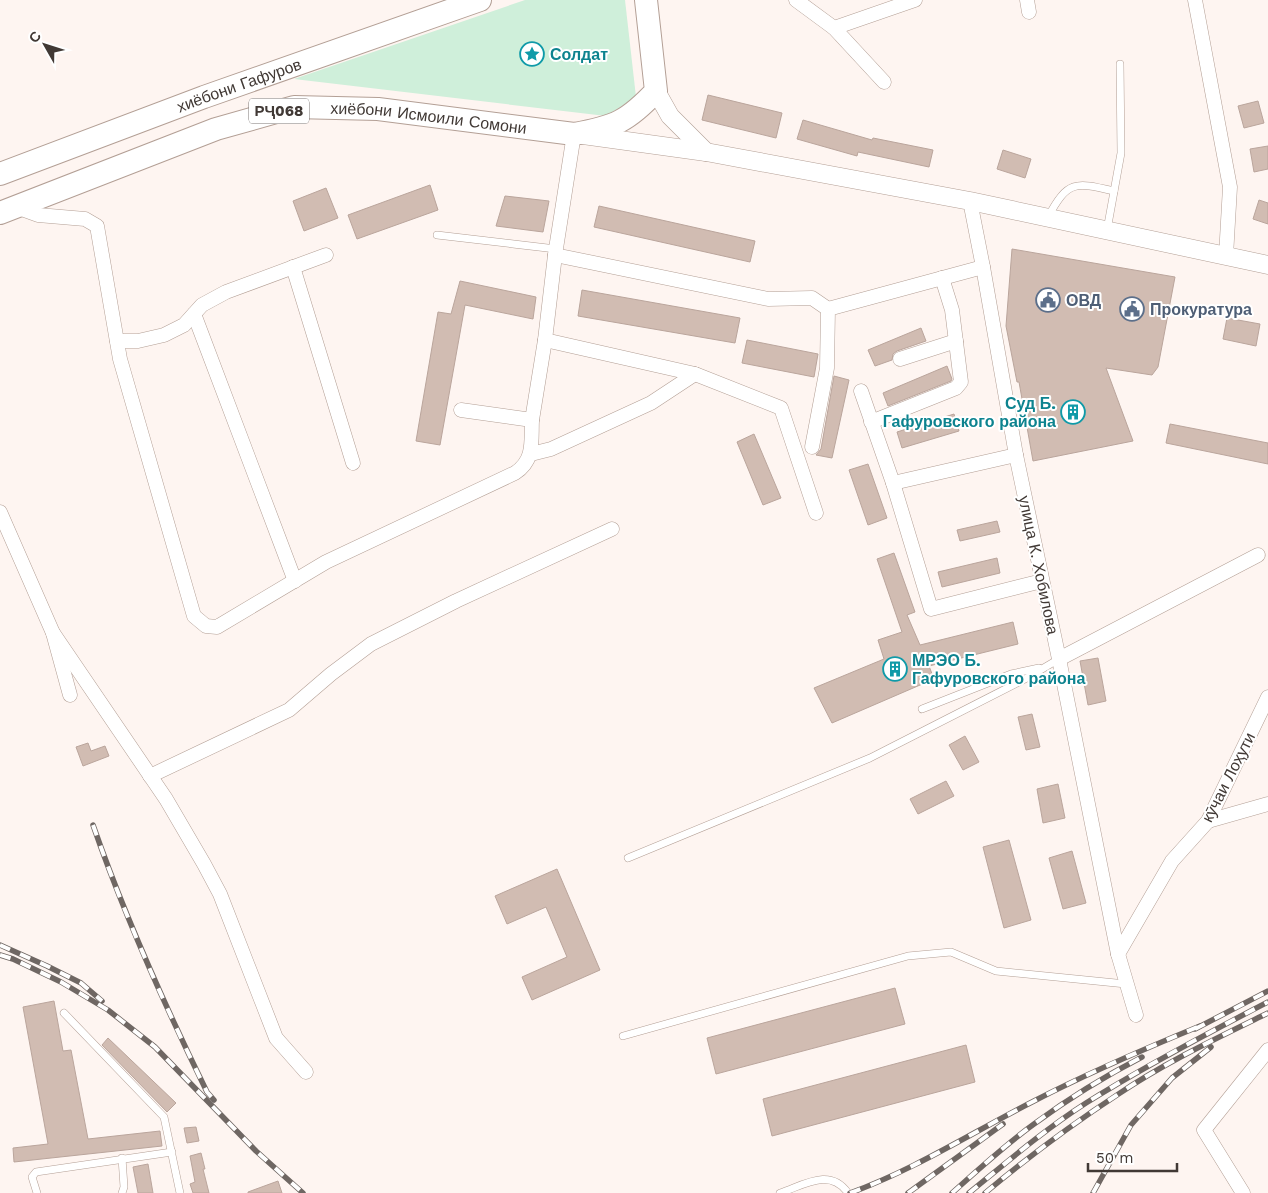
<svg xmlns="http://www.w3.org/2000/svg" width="1268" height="1193" font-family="'Work Sans',sans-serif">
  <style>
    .green { fill: #cfefda }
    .building { fill: #d1bcb2; stroke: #baa59c }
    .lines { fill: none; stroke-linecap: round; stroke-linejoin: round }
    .service-casing { stroke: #b39f95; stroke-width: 8 }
    .minor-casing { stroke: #b39f95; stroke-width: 15 }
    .tertiary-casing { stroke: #b39f95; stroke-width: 19 }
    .trunk-casing { stroke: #b39f95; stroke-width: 24 }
    .service { stroke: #fff; stroke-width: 7 }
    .minor { stroke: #fff; stroke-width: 14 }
    .tertiary { stroke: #fff; stroke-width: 18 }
    .trunk { stroke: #fff; stroke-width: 22 }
    .rail-casing { stroke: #6f6763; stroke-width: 5.5 }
    .rail { stroke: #fff; stroke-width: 4; stroke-dasharray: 11; stroke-linecap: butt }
    .labels { text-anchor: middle; stroke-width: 4; stroke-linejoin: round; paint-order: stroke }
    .shield { fill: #fff; stroke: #7a7472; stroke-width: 1 }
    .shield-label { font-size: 15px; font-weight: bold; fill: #413935 }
    .culture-label { font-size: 16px; font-weight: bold; fill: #0d838f; stroke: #fff; text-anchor: start }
    .street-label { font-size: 16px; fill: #413935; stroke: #fff }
    .service-label { font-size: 16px; font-weight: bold; fill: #4e5e75; stroke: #fff; text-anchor: start }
  </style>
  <rect width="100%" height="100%" fill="#fef5f1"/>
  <!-- green -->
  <path class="green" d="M525 0H625L636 97 606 116 294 79Z"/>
  <!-- building -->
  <g class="building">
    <path d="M708 95 782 113 776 138 702 120Z"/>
    <path d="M1258 101 1264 123 1244 128 1238 106Z"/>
    <path d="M803 120 872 140 873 138 933 150 929 167 858 152 857 156 797 139Z"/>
    <path d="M1268 146V169L1254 172 1250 149Z"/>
    <path d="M1003 150 1031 159 1025 178 997 169Z"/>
    <path d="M430 185 438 210 357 239 348 215Z"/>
    <path d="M326 188 338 218 304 231 293 201Z"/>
    <path d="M505 196 549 201 543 232 496 226Z"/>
    <path d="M1259 200 1268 203V224L1253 219Z"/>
    <path d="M599 206 755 241 750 262 594 227Z"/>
    <path d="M1012 249 1175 277 1158 367 1152 375 1106 368 1133 441 1033 461 1019 382H1017L1006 326Z"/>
    <path d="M460 281 536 297 533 319 465 305 440 445 416 441 438 312 451 314Z"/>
    <path d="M582 290 740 318 735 343 578 316Z"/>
    <path d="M1227 318 1260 324 1256 346 1223 339Z"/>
    <path d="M921 328 926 341 897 351 893 354 892 360 875 366 868 350Z"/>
    <path d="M747 340 818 354 814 377 742 363Z"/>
    <path d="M947 366 952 379 951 381 888 406 883 393Z"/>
    <path d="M834 376 849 380 832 458 816 455 821 449Z"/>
    <path d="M954 414 959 431 902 448 897 432Z"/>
    <path d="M1170 424 1268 443V464L1166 443Z"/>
    <path d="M754 434 781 498 763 505 737 442Z"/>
    <path d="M868 464 887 518 868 525 849 470Z"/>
    <path d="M997 521 1000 532 960 541 957 530Z"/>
    <path d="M894 553 915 612 907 615 920 645 1013 622 1018 644 929 666 934 679 832 723 814 688 884 659 878 640 902 632 877 559Z"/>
    <path d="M997 558 1000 573 942 587 938 572Z"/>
    <path d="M1098 658 1106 701 1088 705 1080 661Z"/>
    <path d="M1032 714 1040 747 1026 750 1018 717Z"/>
    <path d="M965 736 979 762 963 770 949 745Z"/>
    <path d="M88 743 91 751 105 746 109 756 83 766 76 747Z"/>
    <path d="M946 781 954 796 918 814 910 799Z"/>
    <path d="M1058 784 1065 818 1043 823 1037 789Z"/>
    <path d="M1009 840 1031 920 1004 928 983 847Z"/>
    <path d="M1072 851 1086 903 1063 909 1049 858Z"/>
    <path d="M557 869 600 970 532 1000 522 977 567 957 546 907 507 924 495 896Z"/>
    <path d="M895 988 905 1024 716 1074 707 1038Z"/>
    <path d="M54 1001 63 1051 71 1050 88 1139 160 1131 162 1146 14 1162 13 1148 48 1144 23 1007Z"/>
    <path d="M108 1038 176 1103 167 1112 102 1045Z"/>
    <path d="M966 1045 975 1082 772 1136 763 1099Z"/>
    <path d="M196 1127 199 1141 187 1143 184 1128Z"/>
    <path d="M201 1153 205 1169H203L209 1193H193L190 1184 195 1182 190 1156Z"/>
    <path d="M148 1164 153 1193H138L133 1167Z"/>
    <path d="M278 1181 282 1193H248V1192Z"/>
  </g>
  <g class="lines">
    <!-- service casing -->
    <g class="service-casing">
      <g id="service">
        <path d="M1048 217C1068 180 1075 182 1114 191"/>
        <path d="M1107 230 1121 153 1120 64"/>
        <path d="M437 235 556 249"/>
        <path d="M922 709 1011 674 1039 668"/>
        <path d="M628 858 870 758 1025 679 1059 659"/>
        <path d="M64 1013 164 1117 180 1193"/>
        <path d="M623 1036 908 956 951 952 996 971 1126 984"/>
        <path d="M37 1193 32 1177 36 1172 172 1152"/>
        <path d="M122 1193 124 1187 122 1158"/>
        <path d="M780 1193C804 1185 830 1167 848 1193"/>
      </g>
    </g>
    <!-- minor casing -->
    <g class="minor-casing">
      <g id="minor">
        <path d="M796 0 834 28 884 82"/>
        <path d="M1027 0 1029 12"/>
        <path d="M1195 0 1230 187 1226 256"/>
        <path d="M834 28 915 0"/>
        <path d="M574 134 555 255 545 340 695 374 781 408 816 513"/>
        <path d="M970 201 983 267 1016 455 1059 659 1118 954 1136 1015"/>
        <path d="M16 207 38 215 85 219 97 226 120 359 194 616 206 626 217 627 326 562 515 473C535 460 531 441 532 420"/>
        <path d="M555 255 768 299 812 298 828 309"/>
        <path d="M293 267 353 463"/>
        <path d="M194 314 295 581"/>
        <path d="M117 341H138L164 335 184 325 202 305 226 292 326 255"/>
        <path d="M900 359 956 341"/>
        <path d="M861 391 893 483 931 609 1042 581"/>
        <path d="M461 410 532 420 545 340"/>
        <path d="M871 422 956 388 961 382 952 310 942 278"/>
        <path d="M812 447 827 368 828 309 983 267"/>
        <path d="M531 454 551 449 651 403 695 374"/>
        <path d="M893 483 1016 455"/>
        <path d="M0 512 53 633 70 695"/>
        <path d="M53 633 166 799 204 864 220 894 276 1038 306 1072"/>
        <path d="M1059 659 1258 555"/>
        <path d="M150 776 289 710 331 674 371 644 456 601 612 529"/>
        <path d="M1208 821 1268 804"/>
        <path d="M1118 954 1172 861 1208 821 1268 697"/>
        <path d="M1243 1193 1204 1130 1268 1050"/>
      </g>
    </g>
    <!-- tertiary casing -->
    <g class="tertiary-casing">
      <g id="tertiary">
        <path d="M656 91 670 116 706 152"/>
        <path d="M583 135 706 152 970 201 1268 265"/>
      </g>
    </g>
    <!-- trunk casing -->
    <g class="trunk-casing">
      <g id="trunk">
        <path id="s1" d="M0 174 204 97 480 0"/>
        <path id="s2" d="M0 213 216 129 294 107 378 109 574 134C615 127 628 121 656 91L646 0"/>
      </g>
    </g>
    <!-- service -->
    <use href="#service" class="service"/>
    <!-- minor -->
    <use href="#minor" class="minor"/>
    <!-- tertiary -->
    <use href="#tertiary" class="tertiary"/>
    <!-- trunk -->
    <use href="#trunk" class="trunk"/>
    <!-- rail casing -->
    <g class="rail-casing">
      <g id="rail">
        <path d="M93 825C125 917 164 1004 207 1092L214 1100"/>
        <path d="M0 945 47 966 81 983 102 1001"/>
        <path d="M0 955 13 959 61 982 108 1010 155 1047 256 1151 303 1193"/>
        <path d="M1195 1029 1268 991"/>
        <path d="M850 1193C914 1170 973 1132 1034 1101 1088 1073 1144 1049 1200 1026"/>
        <path d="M908 1193 1003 1124"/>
        <path d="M952 1193C979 1169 1005 1145 1034 1124 1068 1099 1105 1076 1142 1057"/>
        <path d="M969 1193C1007 1162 1044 1130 1086 1103 1145 1066 1206 1034 1268 1002"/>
        <path d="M985 1193C1027 1158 1071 1125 1117 1095 1164 1063 1217 1038 1268 1013"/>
        <path d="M1093 1193 1131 1125 1172 1078 1211 1047"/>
      </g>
    </g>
    <!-- rail -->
    <use href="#rail" class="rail"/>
  </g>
  <!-- icons -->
  <defs>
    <g id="sight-ring" transform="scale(1.25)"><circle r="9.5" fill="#fff" stroke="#0f9aa8" stroke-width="1.5"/><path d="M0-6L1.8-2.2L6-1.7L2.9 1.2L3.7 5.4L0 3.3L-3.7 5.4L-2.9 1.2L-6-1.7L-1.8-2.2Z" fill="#0f9aa8"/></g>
    <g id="civic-ring" transform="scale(1.25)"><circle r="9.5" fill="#fff" stroke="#5c6f8a" stroke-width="1.5"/><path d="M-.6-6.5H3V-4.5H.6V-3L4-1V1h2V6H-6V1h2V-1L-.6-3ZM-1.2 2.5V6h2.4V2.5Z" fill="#5c6f8a"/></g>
    <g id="building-ring" transform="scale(1.25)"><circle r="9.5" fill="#fff" stroke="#0f9aa8" stroke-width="1.5"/><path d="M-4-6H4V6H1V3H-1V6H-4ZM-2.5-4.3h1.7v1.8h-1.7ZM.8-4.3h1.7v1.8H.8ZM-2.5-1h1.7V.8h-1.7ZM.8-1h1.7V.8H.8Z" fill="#0f9aa8"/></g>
  </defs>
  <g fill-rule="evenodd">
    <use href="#sight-ring" x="532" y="54"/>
    <use href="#civic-ring" x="1048" y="300"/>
    <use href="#civic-ring" x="1132" y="309"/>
    <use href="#building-ring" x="1073" y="412"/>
    <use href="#building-ring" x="895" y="669"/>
  </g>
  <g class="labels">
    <!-- shield labels -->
    <rect class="shield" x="249" y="98.5" width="60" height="25" rx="4"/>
    <g class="shield-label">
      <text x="279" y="116">РҶ068</text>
    </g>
    <!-- culture labels -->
    <g class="culture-label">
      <text x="550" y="60">Солдат</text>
      <text x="1056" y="409" text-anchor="end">Суд Б.<tspan x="1056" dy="18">Гафуровского района</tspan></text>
      <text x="912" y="666">МРЭО Б.<tspan x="912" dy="18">Гафуровского района</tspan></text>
    </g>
    <!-- street labels -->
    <g class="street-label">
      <text dy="6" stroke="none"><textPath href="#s1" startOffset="255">хиёбони Гафуров</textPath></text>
      <text dy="6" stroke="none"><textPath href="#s2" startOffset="448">хиёбони Исмоили Сомони</textPath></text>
      <text transform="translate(1039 565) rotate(78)" y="6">улица К. Хобилова</text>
      <text transform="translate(1228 777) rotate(-63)" y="6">кӯчаи Лоҳути</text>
    </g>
    <!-- service labels -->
    <g class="service-label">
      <text x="1066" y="306">ОВД</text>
      <text x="1150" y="315">Прокуратура</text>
    </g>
  </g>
  <!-- north arrow -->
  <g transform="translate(45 45) rotate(309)" stroke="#ffffff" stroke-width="4" paint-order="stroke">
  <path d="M0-4L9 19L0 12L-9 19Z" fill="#413935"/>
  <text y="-8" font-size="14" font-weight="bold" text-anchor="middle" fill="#413935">С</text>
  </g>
  <!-- scale -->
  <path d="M1088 1163v8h89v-8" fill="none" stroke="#413935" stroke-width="2.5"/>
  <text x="1096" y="1163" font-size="15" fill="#413935" stroke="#ffffff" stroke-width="4" paint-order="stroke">50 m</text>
</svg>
